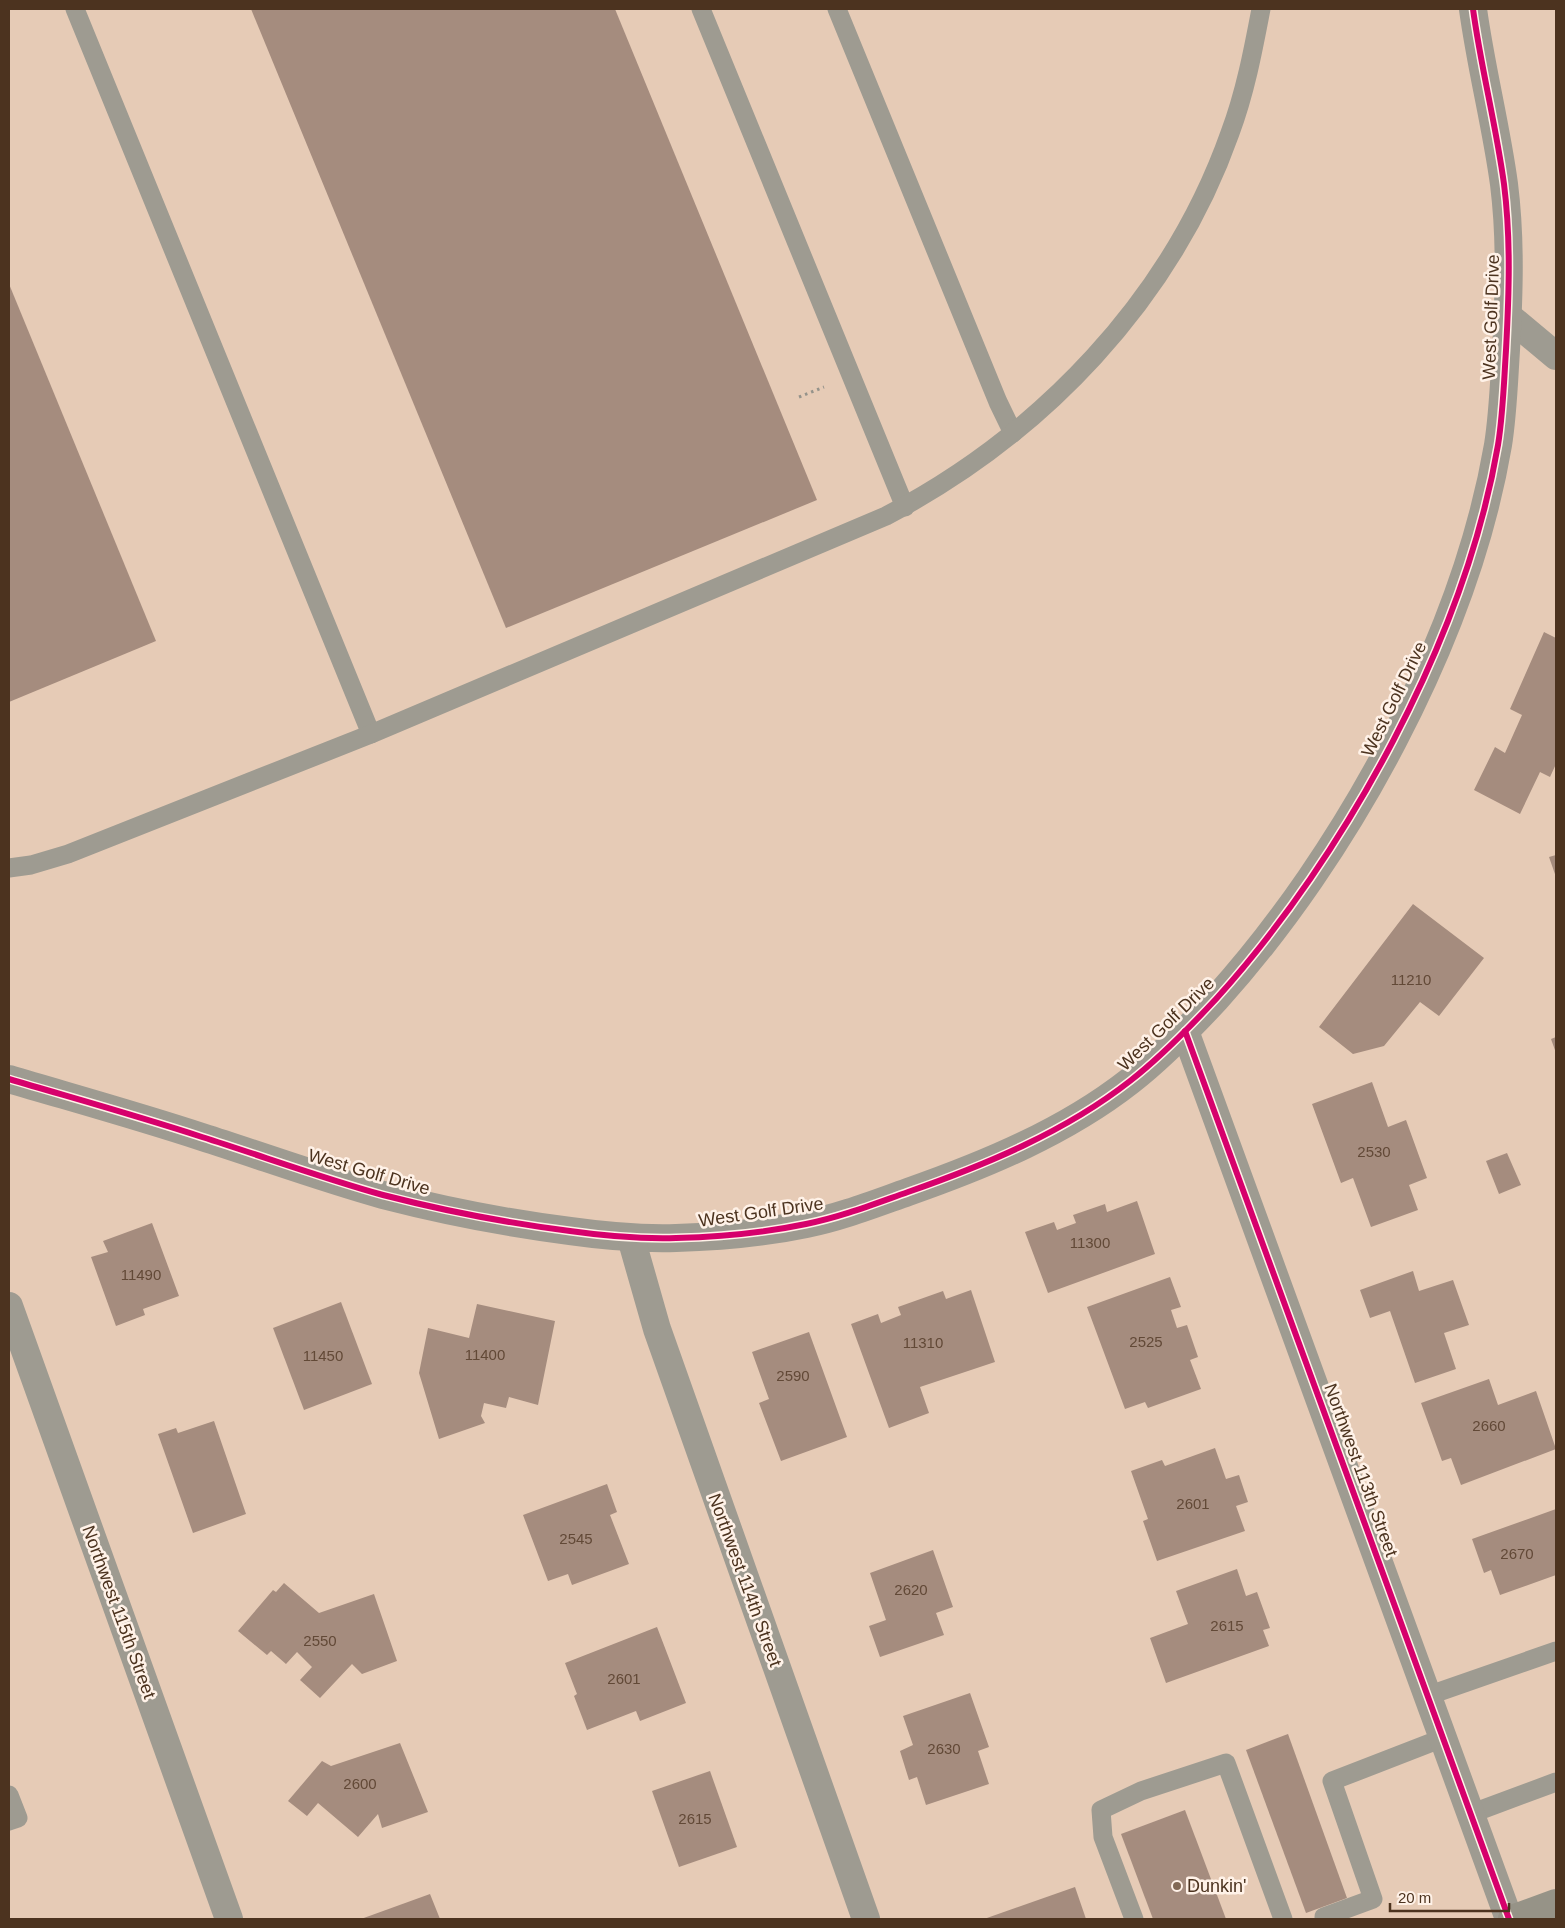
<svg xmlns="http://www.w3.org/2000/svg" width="1565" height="1928" font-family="Helvetica,sans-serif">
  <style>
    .building { fill: #a58c7e }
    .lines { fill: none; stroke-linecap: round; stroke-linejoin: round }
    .path { stroke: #95938b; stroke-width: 3; stroke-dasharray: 2.5 4; stroke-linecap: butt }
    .lane { stroke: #9e9b91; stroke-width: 19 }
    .street { stroke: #9e9b91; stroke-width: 28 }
    .primary { stroke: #969387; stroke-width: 28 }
    .cycleway-casing { stroke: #fff2e8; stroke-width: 9 }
    .cycleway { stroke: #d6006c; stroke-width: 6 }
    .poi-dot { fill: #826854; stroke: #fff2e8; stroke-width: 2 }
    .labels { text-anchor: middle; stroke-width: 5; stroke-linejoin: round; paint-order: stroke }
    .number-label { font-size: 15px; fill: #624937 }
    .street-label { font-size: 18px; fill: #4c331f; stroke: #fff2e8 }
    .poi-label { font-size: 18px; fill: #4c331f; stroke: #fff2e8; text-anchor: start }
  </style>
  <rect width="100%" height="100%" fill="#e6cbb6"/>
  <!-- building -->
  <g class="building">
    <path d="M251 9H615L817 500 506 628Z"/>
    <path d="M9 284 156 641 9 702Z"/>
    <path d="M1544 632 1556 638V764L1550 777 1540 772 1520 814 1474 790 1495 747 1505 753 1522 715 1510 709Z"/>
    <path d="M1556 855V877L1549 857Z"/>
    <path d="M1413 904 1484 958 1439 1016 1420 1002 1384 1046 1353 1054 1319 1027Z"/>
    <path d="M1556 1037V1053L1551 1039Z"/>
    <path d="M1372 1082 1388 1127 1406 1120 1427 1178 1409 1185 1418 1210 1371 1227 1353 1178 1341 1183 1312 1104Z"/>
    <path d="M1507 1153 1521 1185 1499 1194 1486 1161Z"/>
    <path d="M1137 1201 1155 1254 1048 1293 1025 1232 1054 1222 1057 1230 1076 1223 1073 1215 1105 1204 1107 1212Z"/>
    <path d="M152 1223 179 1296 143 1309 145 1315 116 1326 91 1257 108 1252 103 1241Z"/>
    <path d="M1413 1271 1419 1291 1453 1280 1469 1325 1444 1333 1456 1369 1415 1383 1390 1311 1370 1318 1360 1290Z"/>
    <path d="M1170 1277 1181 1307 1171 1310 1177 1328 1187 1325 1198 1357 1190 1360 1201 1389 1148 1408 1145 1402 1125 1409 1087 1307Z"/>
    <path d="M971 1290 995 1362 920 1387 929 1413 889 1428 851 1324 878 1314 881 1323 901 1315 898 1307 943 1291 946 1299Z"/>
    <path d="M341 1302 372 1384 304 1410 273 1328Z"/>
    <path d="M477 1304 555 1321 538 1405 509 1397 506 1408 484 1403 481 1416 485 1423 439 1439 419 1373 428 1328 469 1338Z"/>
    <path d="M809 1332 847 1437 781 1461 759 1403 769 1399 752 1352Z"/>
    <path d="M1489 1379 1498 1405 1536 1391 1556 1449 1461 1485 1451 1458 1442 1461 1421 1403Z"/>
    <path d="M214 1421 246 1514 193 1533 158 1434 176 1428 178 1433Z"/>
    <path d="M1215 1448 1226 1479 1239 1475 1248 1502 1236 1506 1245 1531 1157 1561 1143 1521 1148 1519 1131 1471 1162 1460 1165 1466Z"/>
    <path d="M607 1484 617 1512 610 1515 629 1564 572 1585 568 1574 548 1581 523 1515Z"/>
    <path d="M1556 1509V1575L1500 1595 1491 1570 1484 1573 1472 1539Z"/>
    <path d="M933 1550 953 1607 936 1613 944 1635 880 1657 869 1626 886 1620 870 1573Z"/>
    <path d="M1237 1569 1246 1596 1257 1592 1270 1628 1263 1630 1269 1646 1166 1683 1150 1638 1188 1624 1176 1591Z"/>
    <path d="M284 1583 319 1613 374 1594 397 1661 362 1674 352 1664 320 1698 300 1680 312 1667 297 1652 286 1664 271 1651 267 1655 238 1631 273 1590 276 1592Z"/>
    <path d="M657 1627 686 1703 640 1721 636 1711 587 1730 574 1696 577 1694 565 1663Z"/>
    <path d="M970 1693 989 1747 978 1751 989 1784 926 1805 917 1777 909 1780 900 1751 913 1745 903 1716Z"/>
    <path d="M1288 1734 1347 1898 1306 1913 1246 1750Z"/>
    <path d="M400 1743 428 1812 382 1828 378 1814 358 1837 318 1803 307 1816 288 1801 322 1761 331 1766Z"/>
    <path d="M710 1771 737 1847 679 1867 652 1791Z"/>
    <path d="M1185 1810 1226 1919H1153L1121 1834Z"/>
    <path d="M1075 1887 1086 1919H984Z"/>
    <path d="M430 1894 440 1919H361Z"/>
  </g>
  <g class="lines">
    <!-- path -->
    <path class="path" d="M799 397 824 387"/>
    <!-- lane -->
    <g class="lane">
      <path d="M75 9 371 734"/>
      <path d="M701 9 905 507"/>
      <path d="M837 9 998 402 1013 433"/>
      <path d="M9 868 31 865 68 854 371 734 886 516C1041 435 1171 300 1230 133 1245 93 1253 51 1261 9"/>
      <path d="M1427 1696 1556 1651"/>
      <path d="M9 1795 18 1818 9 1821"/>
      <path d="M1470 1814 1556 1782"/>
      <path d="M1134 1919 1103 1837 1101 1810 1141 1791 1226 1763 1283 1919"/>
      <path d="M1324 1919V1917L1373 1899 1332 1781 1443 1738"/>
    </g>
    <!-- street -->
    <g class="street">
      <path d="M1508 316 1556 356"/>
      <path d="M1185 1031 1509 1919"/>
      <path d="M9 1079C73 1098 138 1116 202 1137 262 1156 322 1178 383 1195 445 1211 507 1223 570 1231 605 1236 640 1239 676 1238 719 1237 763 1233 806 1224 841 1217 874 1204 908 1192 985 1165 1065 1132 1130 1081 1161 1057 1189 1028 1216 999 1346 855 1465 638 1498 445 1503 414 1504 381 1506 350 1509 294 1511 240 1504 184 1496 125 1481 68 1473 9"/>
      <path d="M631 1238 657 1329 866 1919"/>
      <path d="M9 1306 229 1919"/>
    </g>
    <!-- primary -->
    <path class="primary" d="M1512 1919 1556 1903"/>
    <!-- cycleway casing -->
    <g class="cycleway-casing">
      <g id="cycleway">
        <path d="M1185 1031 1509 1919"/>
        <path d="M9 1079C73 1098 138 1116 202 1137 262 1156 322 1178 383 1195 445 1211 507 1223 570 1231 605 1236 640 1239 676 1238 719 1237 763 1233 806 1224 841 1217 874 1204 908 1192 985 1165 1065 1132 1130 1081 1161 1057 1189 1028 1216 999 1346 855 1465 638 1498 445 1503 414 1504 381 1506 350 1509 294 1511 240 1504 184 1496 125 1481 68 1473 9"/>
      </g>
    </g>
    <!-- cycleway -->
    <use href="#cycleway" class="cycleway"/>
  </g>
  <!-- markers -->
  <circle class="poi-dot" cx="1177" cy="1886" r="5"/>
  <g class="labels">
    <!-- number labels -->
    <g class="number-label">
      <text x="1411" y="985">11210</text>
      <text x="1374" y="1157">2530</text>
      <text x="1090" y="1248">11300</text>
      <text x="141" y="1280">11490</text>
      <text x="1146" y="1347">2525</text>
      <text x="923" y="1348">11310</text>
      <text x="485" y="1360">11400</text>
      <text x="323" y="1361">11450</text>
      <text x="793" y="1381">2590</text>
      <text x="1489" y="1431">2660</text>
      <text x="1193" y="1509">2601</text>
      <text x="576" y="1544">2545</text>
      <text x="1517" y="1559">2670</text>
      <text x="911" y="1595">2620</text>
      <text x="1227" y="1631">2615</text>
      <text x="320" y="1646">2550</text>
      <text x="624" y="1684">2601</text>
      <text x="944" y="1754">2630</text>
      <text x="360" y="1789">2600</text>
      <text x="695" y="1824">2615</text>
    </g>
    <!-- street labels -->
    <g class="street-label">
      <text transform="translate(1491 317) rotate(-88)" y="6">West Golf Drive</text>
      <text transform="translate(1394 699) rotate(-64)" y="6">West Golf Drive</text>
      <text transform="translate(1166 1024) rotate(-44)" y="6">West Golf Drive</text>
      <text transform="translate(369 1172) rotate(16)" y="6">West Golf Drive</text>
      <text transform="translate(761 1212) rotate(-8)" y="6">West Golf Drive</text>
      <text transform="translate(1361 1470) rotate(70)" y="6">Northwest 113th Street</text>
      <text transform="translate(745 1580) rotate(70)" y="6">Northwest 114th Street</text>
      <text transform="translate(119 1612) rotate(70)" y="6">Northwest 115th Street</text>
    </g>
    <!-- poi labels -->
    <g class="poi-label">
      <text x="1187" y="1892">Dunkin'</text>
    </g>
  </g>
  <!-- border -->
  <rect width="1565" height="1928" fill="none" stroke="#4c331f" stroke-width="20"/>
  <!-- scale -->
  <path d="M1390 1903v8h119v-8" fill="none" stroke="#4c331f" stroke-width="2.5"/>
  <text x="1398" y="1903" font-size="15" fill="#4c331f" stroke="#fff2e8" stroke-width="4" paint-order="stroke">20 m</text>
</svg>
